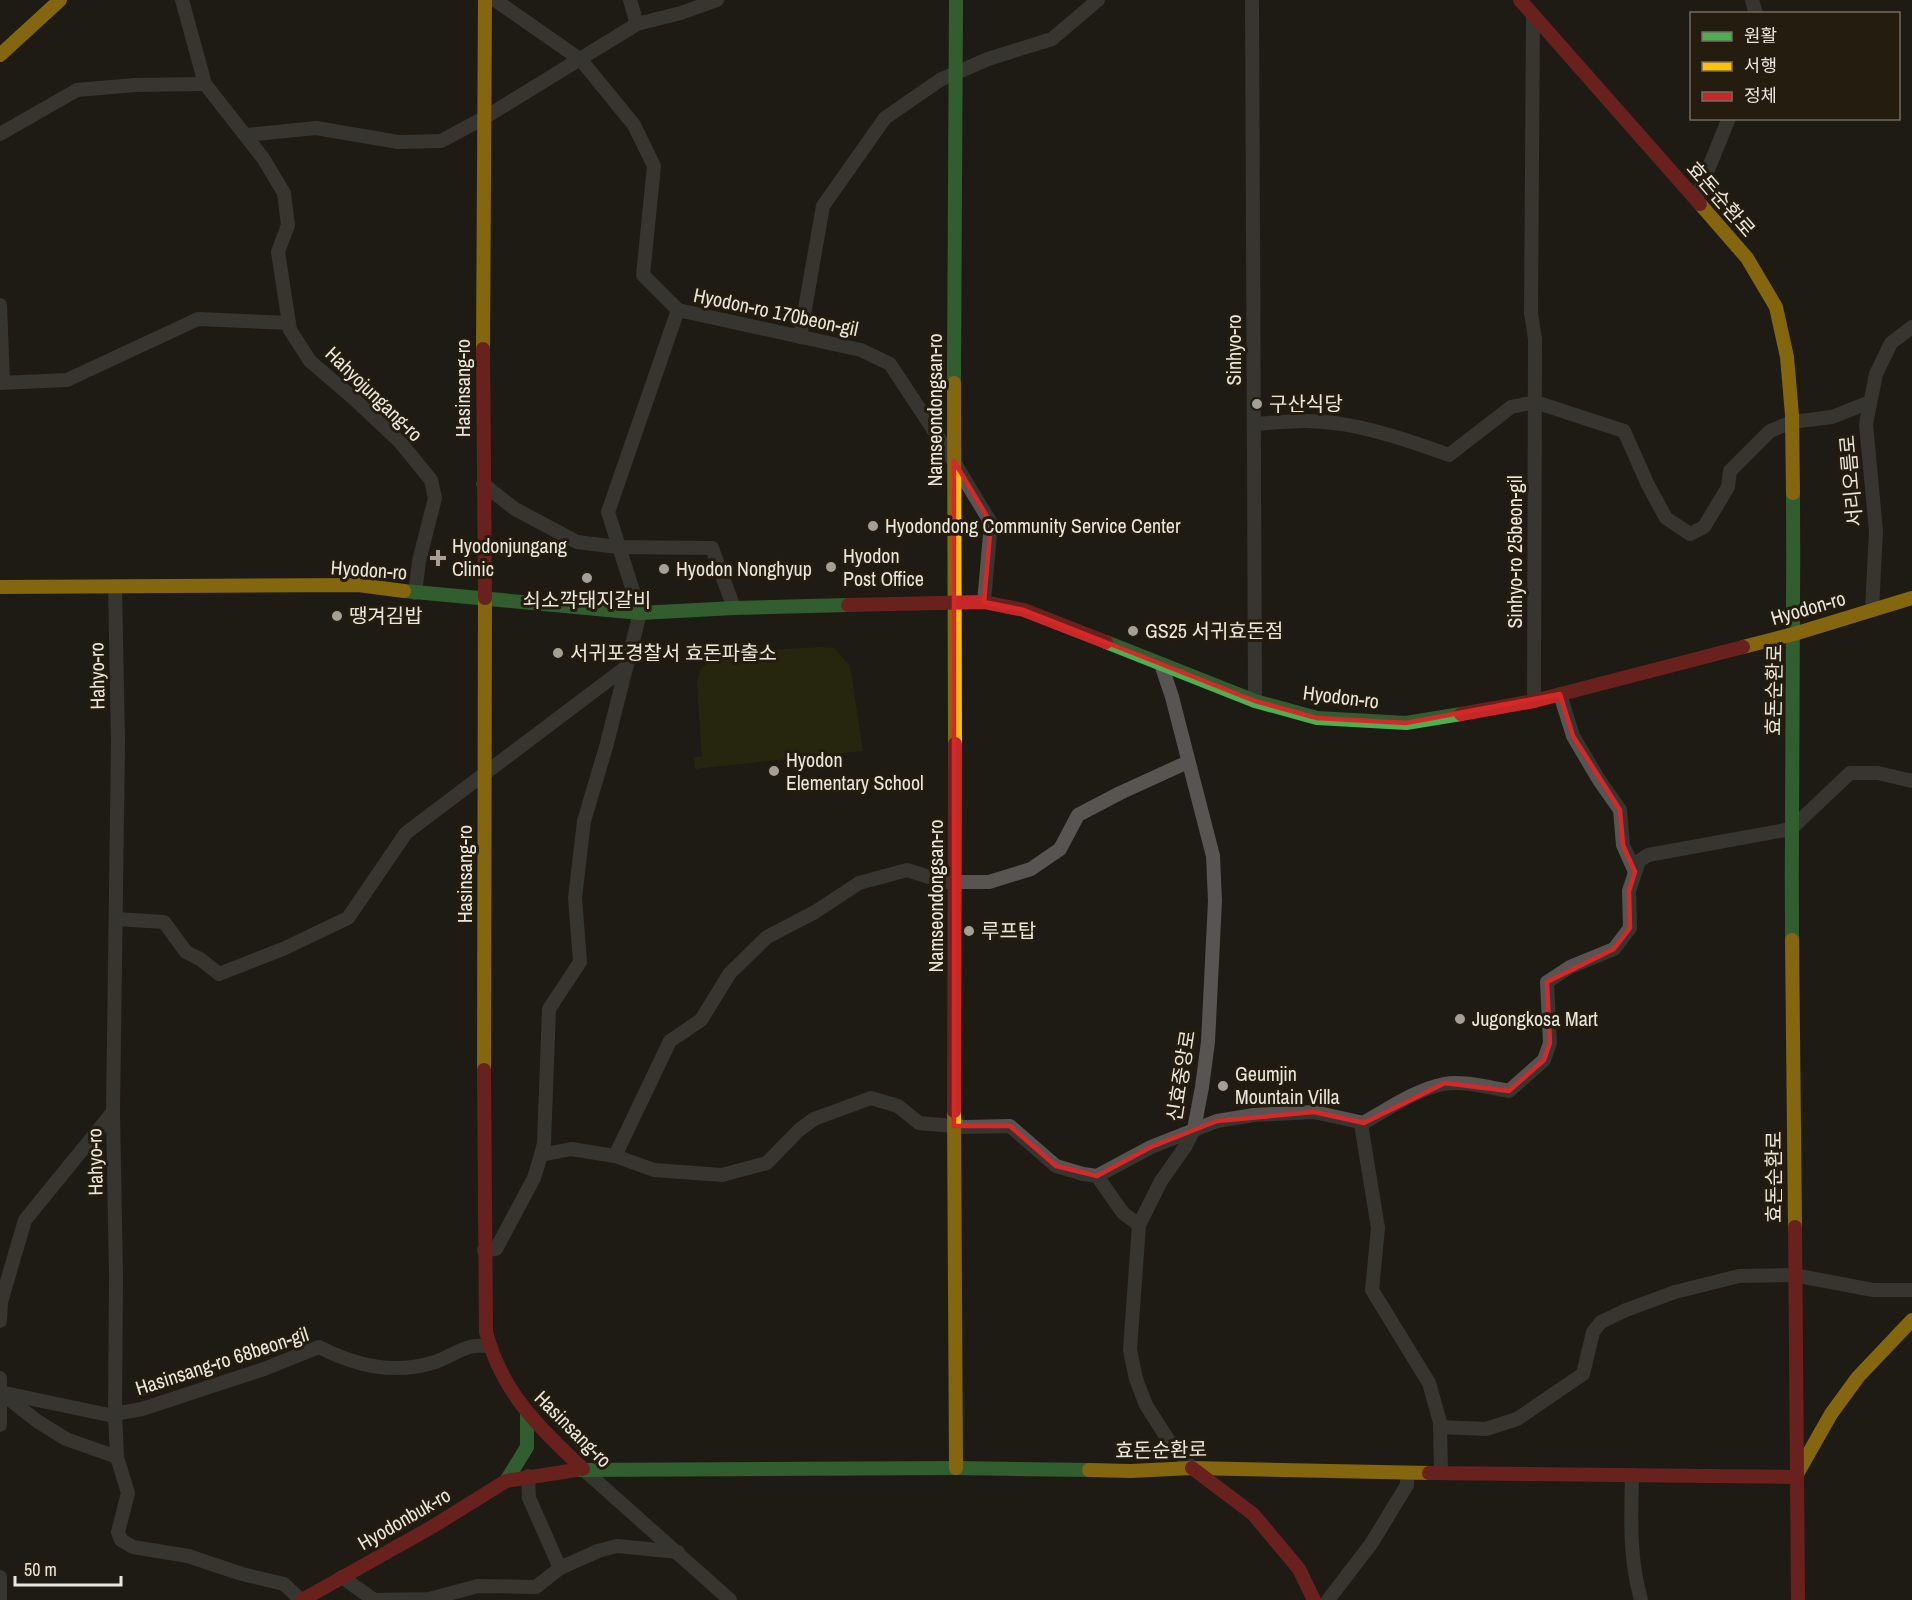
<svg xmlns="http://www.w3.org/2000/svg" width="1912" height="1600" font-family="'Archivo Narrow','Noto Sans KR',sans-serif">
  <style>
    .green { fill: #313408 }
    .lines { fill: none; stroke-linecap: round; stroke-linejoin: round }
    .street { stroke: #575452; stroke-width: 14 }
    .fast { stroke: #4caf50; stroke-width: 14 }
    .slow { stroke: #ffc107; stroke-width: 14 }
    .jam { stroke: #c62828; stroke-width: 14 }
    .marked { fill: none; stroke: #d62828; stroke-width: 4.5; stroke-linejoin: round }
    .poi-dot { fill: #a4a097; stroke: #231c0f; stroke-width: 2 }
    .labels { text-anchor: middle; stroke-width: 6; stroke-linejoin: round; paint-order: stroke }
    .street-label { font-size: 20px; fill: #ece7de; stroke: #231c0f }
    .poi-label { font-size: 20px; fill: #ece7de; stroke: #231c0f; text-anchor: start }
  </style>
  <rect width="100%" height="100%" fill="#1e1b14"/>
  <!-- green -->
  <path class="green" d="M821 647 834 648 850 666 863 751 695 769 694 757H702L697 682 701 669 718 653Z"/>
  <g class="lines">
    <!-- street -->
    <g class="street">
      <path d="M182 0 205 84 263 158 284 193 288 225 278 252 290 330 310 361 352 397 400 442 431 480 435 498 419 561 415 593"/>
      <path d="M495 0 581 60 634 125 654 166 643 275 678 310 861 350 890 364 946 449 991 523 984 602"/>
      <path d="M630 0 637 24"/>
      <path d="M1252 0 1255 701"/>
      <path d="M1752 0 1756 14"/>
      <path d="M1533 15 1531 313 1535 339 1534 701"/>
      <path d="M0 134 77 90 135 85 205 84"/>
      <path d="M247 135 316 128 398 142 441 141 484 118 637 24 681 13 717 0"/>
      <path d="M1696 199 1729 118"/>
      <path d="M0 305 3 382"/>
      <path d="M800 337 823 206 885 118 940 80 988 59 1052 39 1098 0"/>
      <path d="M0 383 67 380 198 319 289 323"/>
      <path d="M1254 424C1271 423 1288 421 1305 421 1353 421 1405 439 1449 455L1511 407 1535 402 1624 431 1648 485 1666 518 1690 534 1704 527 1728 487 1730 471 1770 431 1792 422 1832 417 1870 402"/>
      <path d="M483 484 515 509 577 542 618 547 712 548 734 608"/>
      <path d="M115 586 118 742 113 1112 116 1275 115 1414 117 1457 128 1493 118 1532 121 1540 133 1547 188 1556 242 1574 284 1584 301 1600"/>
      <path d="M1872 610 1876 531 1866 424 1876 374 1891 343 1912 327"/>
      <path d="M1161 664 1172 697 1213 856 1215 901 1208 1042 1202 1087 1194 1129 1185 1147 1161 1181 1139 1225 1130 1350 1136 1379 1146 1405 1167 1438 1192 1468"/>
      <path d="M1560 694 1573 736 1599 780 1620 810 1623 845 1635 872"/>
      <path d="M116 919 164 922 186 952 200 959 219 974 283 949 348 918 406 833 626 667"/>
      <path d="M541 1155 571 1149 615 1156 654 1170 722 1175 767 1163 799 1130 814 1119 871 1098 898 1106 919 1123 965 1127 1010 1126 1056 1166 1083 1174 1097 1176 1123 1213 1139 1225"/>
      <path d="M615 1156 670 1041 701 1020 730 973 767 937 815 912 859 883 907 870 945 882H989L1031 869 1060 849 1078 815 1120 793 1188 762"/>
      <path d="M1097 1176 1151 1147 1217 1121 1254 1115 1314 1112 1364 1123"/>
      <path d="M484 1250 496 1249 534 1178 541 1155 544 1143 549 1009 580 962 575 898 584 821 606 747 640 613 608 512 678 310"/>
      <path d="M0 1321 1 1302 25 1220 113 1112"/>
      <path d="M0 1378V1425"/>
      <path d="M0 1392 109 1415 142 1409 264 1369 319 1347C356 1366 394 1375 435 1362 447 1358 458 1350 470 1347 475 1345 482 1346 488 1346"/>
      <path d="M4 1395 37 1421 66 1439 117 1457"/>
      <path d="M1440 1427 1486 1429 1517 1419 1583 1374 1593 1332 1601 1322 1626 1310 1675 1292 1739 1276 1794 1275 1873 1290H1912"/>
      <path d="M583 1469 730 1600"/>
      <path d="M1441 1473 1440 1422 1429 1383 1372 1290 1378 1228 1361 1124C1387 1110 1414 1090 1444 1084 1462 1080 1491 1088 1509 1091L1544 1060 1550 1043 1547 982 1570 967 1614 949 1630 928 1629 891 1639 861 1648 855 1791 829 1850 773H1878L1912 781"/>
      <path d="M1632 1475C1631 1519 1629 1557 1641 1600"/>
      <path d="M528 1476 529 1498 560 1568"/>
      <path d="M0 1577V1600"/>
      <path d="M342 1577 374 1600 429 1599 478 1586 536 1587 560 1568 598 1551 617 1546 678 1552"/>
      <path d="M1328 1600 1371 1544 1407 1485V1473"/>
    </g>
    <!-- fast -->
    <g class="fast">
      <path d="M954 383 956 0"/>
      <path d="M404 591 640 613 734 608 848 605"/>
      <path d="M1106 642 1255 701 1317 718 1406 723 1461 714"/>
      <path d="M1792 940C1791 791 1794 642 1793 493"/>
      <path d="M576 1470 956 1468 1089 1470"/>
      <path d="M506 1481 527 1447V1414"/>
    </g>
    <!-- slow -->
    <g class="slow">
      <path d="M0 55 60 0"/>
      <path d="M1700 204 1747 258 1776 307 1787 357 1792 415 1793 493"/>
      <path d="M483 349 485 0"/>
      <path d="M954 383 955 744"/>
      <path d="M0 587 358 585 404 591"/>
      <path d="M1743 647 1794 634 1912 598"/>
      <path d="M1792 940 1795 1227"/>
      <path d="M484 1070 485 598"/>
      <path d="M954 1111 956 1468"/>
      <path d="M1089 1470 1131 1471 1192 1468 1429 1473"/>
      <path d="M1797 1474 1831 1414 1858 1377 1912 1320"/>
    </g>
    <!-- jam -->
    <g class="jam">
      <path d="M1520 0 1700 204"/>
      <path d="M483 349 485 598"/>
      <path d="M848 605 984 602 1024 610 1106 642"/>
      <path d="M1461 714 1534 701 1743 647"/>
      <path d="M484 1070 486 1332C502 1393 539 1427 583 1469"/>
      <path d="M954 1111 955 744"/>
      <path d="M1795 1227 1798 1600"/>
      <path d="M1192 1468 1253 1514 1299 1569 1314 1600"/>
      <path d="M1429 1473 1796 1477"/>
      <path d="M302 1600 432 1527 506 1481 576 1470"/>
    </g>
  </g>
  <!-- marked area -->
  <path d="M0 0H1912V1600H0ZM954 461 991 523 984 602 1024 610 1255 701 1317 718 1406 723 1560 694 1573 736 1620 810 1623 845 1635 872 1629 891 1630 928 1614 949 1547 982 1550 1043 1544 1060 1509 1091 1445 1083 1364 1123 1314 1112 1217 1121 1151 1147 1097 1176 1056 1166 1010 1126H954Z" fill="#1e1b14" fill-opacity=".55" fill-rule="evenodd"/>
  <path class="marked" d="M954 461 991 523 984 602 1024 610 1255 701 1317 718 1406 723 1560 694 1573 736 1620 810 1623 845 1635 872 1629 891 1630 928 1614 949 1547 982 1550 1043 1544 1060 1509 1091 1445 1083 1364 1123 1314 1112 1217 1121 1151 1147 1097 1176 1056 1166 1010 1126H954Z"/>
  <!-- markers -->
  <g class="poi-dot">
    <circle cx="1257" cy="404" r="6"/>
    <circle cx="873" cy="526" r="6"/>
    <path d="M435 549h6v6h6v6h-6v6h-6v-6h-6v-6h6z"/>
    <circle cx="831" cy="567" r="6"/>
    <circle cx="664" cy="569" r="6"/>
    <circle cx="587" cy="578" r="6"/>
    <circle cx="337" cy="616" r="6"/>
    <circle cx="1133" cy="631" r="6"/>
    <circle cx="558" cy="653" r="6"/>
    <circle cx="774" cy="771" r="6"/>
    <circle cx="969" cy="931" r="6"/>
    <circle cx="1460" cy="1019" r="6"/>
    <circle cx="1223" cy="1086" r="6"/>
  </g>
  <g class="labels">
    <!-- street labels -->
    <g class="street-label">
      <text transform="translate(1721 199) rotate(49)" y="7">효돈순환로</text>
      <text transform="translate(776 312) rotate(12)" y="7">Hyodon-ro 170beon-gil</text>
      <text transform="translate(1234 350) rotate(-90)" y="7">Sinhyo-ro</text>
      <text transform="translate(463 388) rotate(-90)" y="7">Hasinsang-ro</text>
      <text transform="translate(374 394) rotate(44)" y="7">Hahyojungang-ro</text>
      <text transform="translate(935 410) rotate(-90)" y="7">Namseondongsan-ro</text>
      <text transform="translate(1851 481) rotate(-95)" y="7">서리오름로</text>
      <text transform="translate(1515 552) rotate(-90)" y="7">Sinhyo-ro 25beon-gil</text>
      <text transform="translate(369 570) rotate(4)" y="7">Hyodon-ro</text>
      <text transform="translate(1808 608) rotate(-16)" y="7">Hyodon-ro</text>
      <text transform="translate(97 676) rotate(-91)" y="7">Hahyo-ro</text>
      <text transform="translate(1774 690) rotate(-89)" y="7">효돈순환로</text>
      <text transform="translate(1341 697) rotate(7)" y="7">Hyodon-ro</text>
      <text transform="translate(465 874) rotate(-90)" y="7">Hasinsang-ro</text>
      <text transform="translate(936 896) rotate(-90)" y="7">Namseondongsan-ro</text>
      <text transform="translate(1181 1076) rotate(-81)" y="7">신효중앙로</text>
      <text transform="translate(95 1162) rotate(-91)" y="7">Hahyo-ro</text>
      <text transform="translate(1774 1177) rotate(-90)" y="7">효돈순환로</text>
      <text transform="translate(222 1361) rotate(-18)" y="7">Hasinsang-ro 68beon-gil</text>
      <text transform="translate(573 1429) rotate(45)" y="7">Hasinsang-ro</text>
      <text transform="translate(1161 1450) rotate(-1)" y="7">효돈순환로</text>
      <text transform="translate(404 1519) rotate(-30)" y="7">Hyodonbuk-ro</text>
    </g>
    <!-- poi labels -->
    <g class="poi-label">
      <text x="1269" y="411">구산식당</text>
      <text x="885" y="533">Hyodondong Community Service Center</text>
      <text x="452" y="553">Hyodonjungang<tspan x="452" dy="23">Clinic</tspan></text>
      <text x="843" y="563">Hyodon<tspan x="843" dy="23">Post Office</tspan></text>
      <text x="676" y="576">Hyodon Nonghyup</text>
      <text x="587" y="607" text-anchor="middle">쇠소깍돼지갈비</text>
      <text x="349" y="623">땡겨김밥</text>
      <text x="1145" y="638">GS25 서귀효돈점</text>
      <text x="570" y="660">서귀포경찰서 효돈파출소</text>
      <text x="786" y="767">Hyodon<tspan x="786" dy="23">Elementary School</tspan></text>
      <text x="981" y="938">루프탑</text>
      <text x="1472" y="1026">Jugongkosa Mart</text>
      <text x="1235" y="1081">Geumjin<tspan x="1235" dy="23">Mountain Villa</tspan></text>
    </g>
  </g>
  <!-- legend -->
  <rect x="1690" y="12" width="210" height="108" fill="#231c0f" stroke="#736d62" stroke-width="1.5"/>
  <rect x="1702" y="32" width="30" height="9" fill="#4caf50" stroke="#736d62" stroke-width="1.5"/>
  <text x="1744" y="42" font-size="18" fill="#ece7de">원활</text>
  <rect x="1702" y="62" width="30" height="9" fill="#ffc107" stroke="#736d62" stroke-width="1.5"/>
  <text x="1744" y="72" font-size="18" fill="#ece7de">서행</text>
  <rect x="1702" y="92" width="30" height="9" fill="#c62828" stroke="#736d62" stroke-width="1.5"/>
  <text x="1744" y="102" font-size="18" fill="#ece7de">정체</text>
  <!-- scale -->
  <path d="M15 1576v9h106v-9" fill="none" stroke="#ece7de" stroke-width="3"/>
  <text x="24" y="1576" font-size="18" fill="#ece7de" stroke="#231c0f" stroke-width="4.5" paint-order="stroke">50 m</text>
</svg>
